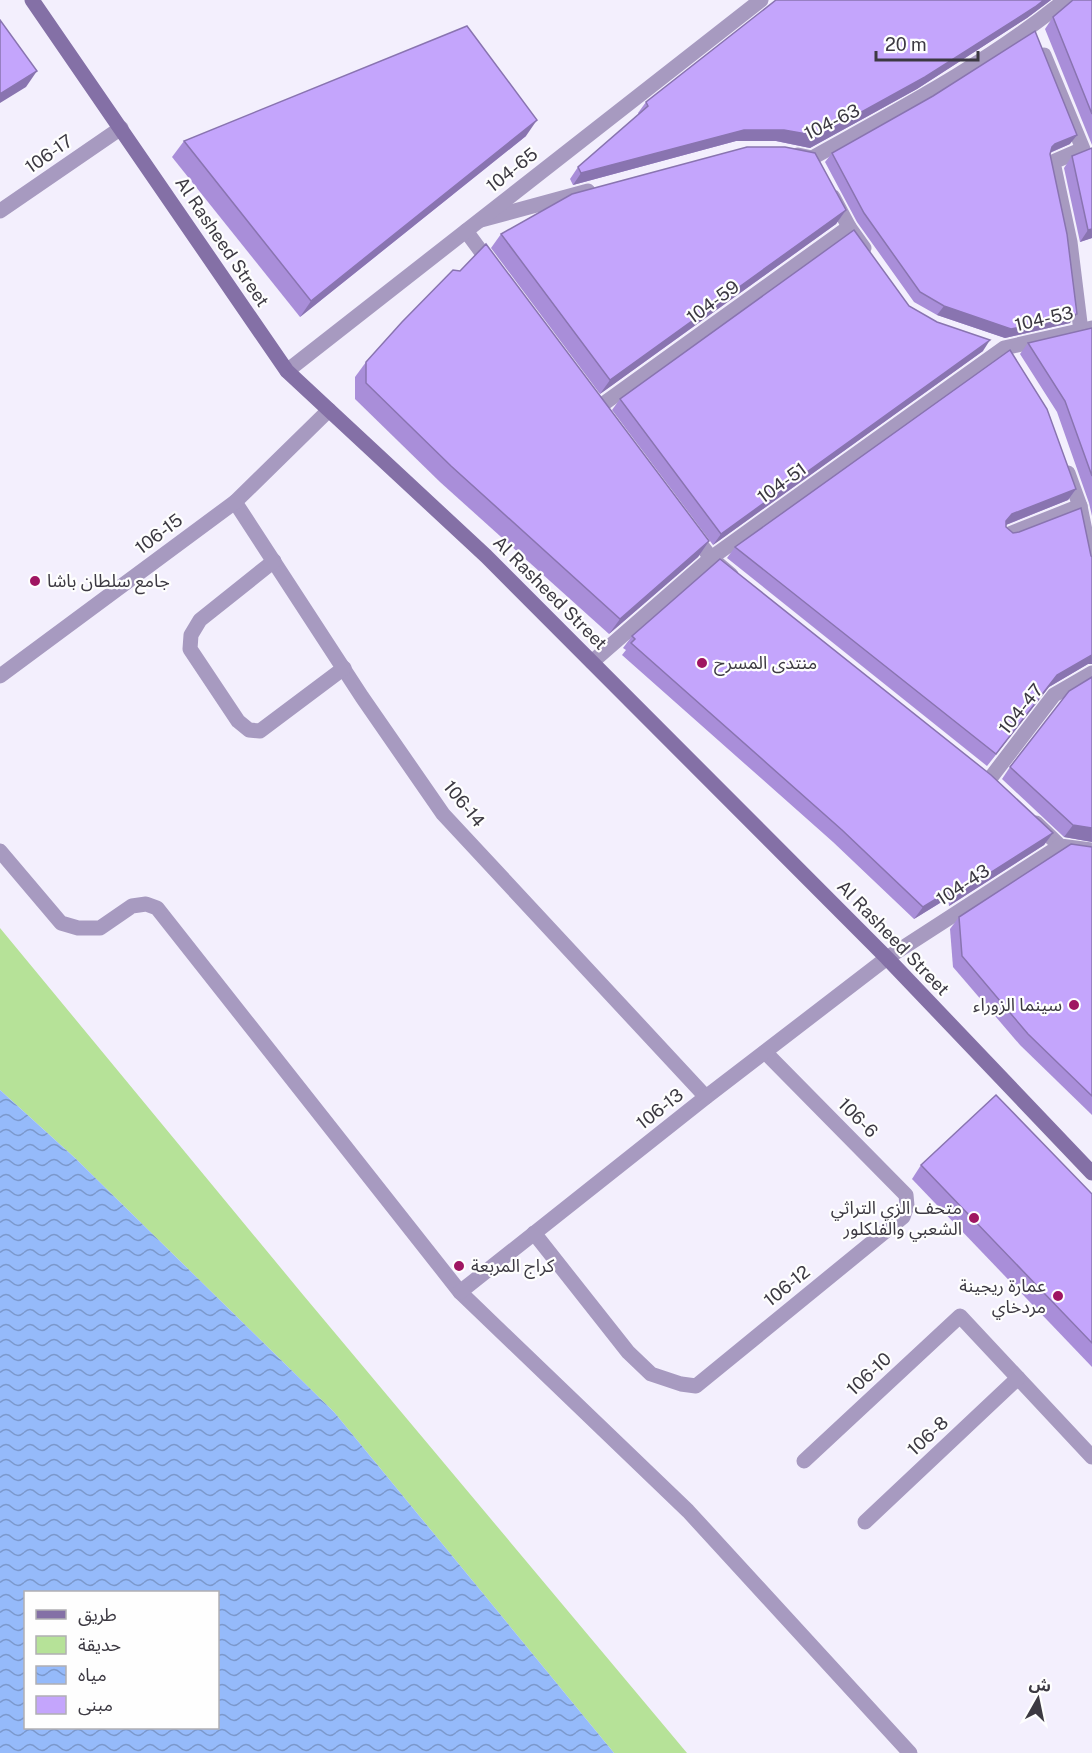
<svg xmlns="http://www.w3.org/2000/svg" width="1092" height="1753" font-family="'Public Sans','Noto Sans Arabic',sans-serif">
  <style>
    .green { fill: #b6e298 }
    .water { fill: url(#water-waves); fill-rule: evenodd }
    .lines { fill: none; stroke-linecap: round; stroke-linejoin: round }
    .service { stroke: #a79ac0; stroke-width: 15 }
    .minor { stroke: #a79ac0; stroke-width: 15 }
    .secondary { stroke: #8470a6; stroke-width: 15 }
    .wall { fill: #a98ed9 }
    .shaded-wall { fill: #8974b0 }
    .building { fill: #c4a5fc; stroke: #8974b0; stroke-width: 1.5 }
    .poi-dot { fill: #9f1562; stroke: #fefefe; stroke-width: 2 }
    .labels { text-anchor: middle; stroke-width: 4.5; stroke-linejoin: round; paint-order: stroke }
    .street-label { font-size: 18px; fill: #3c3942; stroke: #fefefe }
    .poi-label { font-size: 18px; fill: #3c3942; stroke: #fefefe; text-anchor: start }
  </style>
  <defs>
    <pattern id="water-waves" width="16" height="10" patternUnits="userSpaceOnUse" patternTransform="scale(1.5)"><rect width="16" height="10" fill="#95bafa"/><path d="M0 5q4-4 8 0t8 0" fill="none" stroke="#7b98cc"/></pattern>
  </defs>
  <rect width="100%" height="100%" fill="#f3effd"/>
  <!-- green -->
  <path class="green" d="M0 928 304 1296 687 1753H614L334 1412 75 1158 0 1090Z"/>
  <!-- water -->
  <path class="water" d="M0 1090 75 1158 334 1412 614 1753H0ZM26 1592H218V1728H26Z"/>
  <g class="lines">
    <!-- service -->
    <g class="service">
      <path d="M1044 55 1083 149 1053 162 1070 242 1081 331"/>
      <path d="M798 155 812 158C898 110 988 63 1065 0"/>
      <path d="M833 197 849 227 864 248"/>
      <path d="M0 211 121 128"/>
      <path d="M481 220 588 191"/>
      <path d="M466 231 491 265"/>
      <path d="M599 407 849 227"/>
      <path d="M1068 473 1080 506 1092 565"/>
      <path d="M235 502 362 697 443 814 706 1097"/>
      <path d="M693 534 711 558 731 575"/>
      <path d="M1007 535 1080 506"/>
      <path d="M274 561 200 620 191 635 190 649 238 721 249 730 260 731 344 668"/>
      <path d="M592 662 711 558 1004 348 1092 328"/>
      <path d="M0 676 235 502 329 410"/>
      <path d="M989 780 1054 695 1092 673"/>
      <path d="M1036 823 1060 846 1092 850"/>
      <path d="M887 958 1060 846"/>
      <path d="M534 1233 628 1352 651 1374 681 1384 696 1386 903 1217 907 1206 906 1195 765 1052"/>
      <path d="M804 1461 960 1316 1092 1457"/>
      <path d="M865 1522 1018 1378"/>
    </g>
    <!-- minor -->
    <g class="minor">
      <path d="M287 371 761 0"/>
      <path d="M0 851 61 923 78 928H100L132 906 146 904 157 908 460 1292 688 1511 910 1753"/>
      <path d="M460 1292 706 1097 887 958"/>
    </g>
    <!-- secondary -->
    <path class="secondary" d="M32 0 287 371 486 556 887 958 1092 1173"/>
  </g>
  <!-- wall -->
  <g class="wall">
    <path d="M776 0H1051L1027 18 917 89 810 148 776 141H736L573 185 570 179 578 167 639 115 638 113 646 102Z"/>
    <path d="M1092 0V145L1045 29 1053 17Z"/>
    <path d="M526 136 300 317 172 157 184 141Z"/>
    <path d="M1070 144 1050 153V154L1070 323 1005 338 937 315 914 302 857 222 825 162 832 153Z"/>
    <path d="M1092 148V238L1080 242 1064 168 1072 156Z"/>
    <path d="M846 210 836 224 600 394 491 248 501 234Z"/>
    <path d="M909 306 983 351 713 545 612 410 620 399Z"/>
    <path d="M1092 328V516L1089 503 1057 412 1020 354 1028 343Z"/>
    <path d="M366 362 709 541 698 557 609 634 440 482 355 399V377Z"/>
    <path d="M1076 489 1068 500 1006 525V527L1088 664 1049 687 987 766 727 558 735 547Z"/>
    <path d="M632 636 1053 833 1044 845 949 906 948 898 914 919 833 842 622 655 626 650 623 648Z"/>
    <path d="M1092 677V842L1064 837 1002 779 1010 767Z"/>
    <path d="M1092 847V1115L1020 1045 953 967 950 929 959 917Z"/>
    <path d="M921 1165 1092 1194V1367L912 1179Z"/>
  </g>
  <!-- shaded-wall -->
  <g class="shaded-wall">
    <path d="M1044 0H1051L1027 18 917 89 810 148 776 141H736L573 185 581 173Z"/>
    <path d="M37 71 26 87 0 103V94Z"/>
    <path d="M537 120 526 136 300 317 311 301Z"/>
    <path d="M1077 135 1070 144 1049 153 1052 147 1055 144Z"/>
    <path d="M846 210 836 224 600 394 610 380Z"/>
    <path d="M1092 229V238L1080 242 1088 230Z"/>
    <path d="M944 306 1077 314 1070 323 1005 338 937 315Z"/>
    <path d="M990 340 983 351 713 545 721 534Z"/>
    <path d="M1076 489 1068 500 1003 526 1006 521 1012 514Z"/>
    <path d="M709 541 698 557 609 634 620 619Z"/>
    <path d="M1092 655V664H1088L1049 687 987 766 1057 675Z"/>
    <path d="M1073 825 1092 828V842L1064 837Z"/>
    <path d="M1053 833 1044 845 949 906 957 894Z"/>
    <path d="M957 886 948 898 914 919 923 907Z"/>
  </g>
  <!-- building -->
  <g class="building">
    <path d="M776 0H1044L1035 7 925 77 818 136 784 130H744L581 173 578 167 648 106 646 102Z"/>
    <path d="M1073 0H1092V114L1053 17Z"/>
    <path d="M0 20 37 71 0 94Z"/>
    <path d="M467 26 537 120 311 301 184 141Z"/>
    <path d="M1035 31 1077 135 1055 144 1052 147 1050 154 1067 234 1077 314 1011 329 944 306 920 292 864 213 832 153 933 96Z"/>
    <path d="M747 147H785L815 153 846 210 610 380 501 234 572 194Z"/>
    <path d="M1092 148V229L1088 230 1072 156Z"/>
    <path d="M854 230 909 306 937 322 990 340 721 534 620 399Z"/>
    <path d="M486 244 709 541 620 619 451 466 366 383V362L402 322 453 270 460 271Z"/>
    <path d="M1092 328V476L1065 401 1028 343Z"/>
    <path d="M1010 350 1047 409 1076 489 1012 514 1006 521V527L1013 533 1019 532 1081 508 1091 556 1092 557V655L1057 675 996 754 735 547Z"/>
    <path d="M720 559 991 775 1053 833 957 894V886L923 907 842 830 631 643 635 639 632 636Z"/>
    <path d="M1092 677V828L1073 825 1010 767 1069 691Z"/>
    <path d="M1071 844 1092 847V1096L1028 1034 962 956 959 917Z"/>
    <path d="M996 1095 1092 1194V1343L921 1165Z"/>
  </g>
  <!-- markers -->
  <g class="poi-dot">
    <circle cx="35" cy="581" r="6"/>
    <circle cx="702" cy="663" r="6"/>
    <circle cx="1074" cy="1005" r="6"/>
    <circle cx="974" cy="1218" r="6"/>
    <circle cx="459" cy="1266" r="6"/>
    <circle cx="1058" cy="1296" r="6"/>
  </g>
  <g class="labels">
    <!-- street labels -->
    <g class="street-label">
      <text transform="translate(832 122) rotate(-26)" y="6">104-63</text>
      <text transform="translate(49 154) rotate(-35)" y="6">106-17</text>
      <text transform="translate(512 170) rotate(-38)" y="6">104-65</text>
      <text transform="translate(222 242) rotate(56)" y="6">Al Rasheed Street</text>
      <text transform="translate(713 302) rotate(-36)" y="6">104-59</text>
      <text transform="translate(1044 319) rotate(-13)" y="6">104-53</text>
      <text transform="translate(782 483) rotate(-36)" y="6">104-51</text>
      <text transform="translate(159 534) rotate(-37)" y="6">106-15</text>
      <text transform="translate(550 593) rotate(45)" y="6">Al Rasheed Street</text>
      <text transform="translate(1021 709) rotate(-51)" y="6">104-47</text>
      <text transform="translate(464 804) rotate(51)" y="6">106-14</text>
      <text transform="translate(963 885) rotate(-33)" y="6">104-43</text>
      <text transform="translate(893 938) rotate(46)" y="6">Al Rasheed Street</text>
      <text transform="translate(660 1109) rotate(-38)" y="6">106-13</text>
      <text transform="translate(858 1118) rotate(45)" y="6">106-6</text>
      <text transform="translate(787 1286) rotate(-39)" y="6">106-12</text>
      <text transform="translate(869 1374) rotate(-43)" y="6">106-10</text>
      <text transform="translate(928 1436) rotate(-43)" y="6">106-8</text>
    </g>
    <!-- poi labels -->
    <g class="poi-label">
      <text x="47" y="587">جامع سلطان باشا</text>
      <text x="714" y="669">منتدى المسرح</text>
      <text x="1062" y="1011" text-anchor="end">سينما الزوراء</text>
      <text x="962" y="1214" text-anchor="end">متحف الزي التراثي<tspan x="962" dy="21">الشعبي والفلكلور</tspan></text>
      <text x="471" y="1272">كراج المربعة</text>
      <text x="1046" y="1292" text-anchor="end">عمارة ريجينة<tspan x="1046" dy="21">مردخاي</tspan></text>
    </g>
  </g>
  <!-- legend -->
  <rect x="24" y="1591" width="195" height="138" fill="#fefefe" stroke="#b0afb3" stroke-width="1.5"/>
  <rect x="36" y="1610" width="30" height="9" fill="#8470a6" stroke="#b0afb3" stroke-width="1.5"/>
  <text x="78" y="1621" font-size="18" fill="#3c3942">طريق</text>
  <rect x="36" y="1636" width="30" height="18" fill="#b6e298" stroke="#b0afb3" stroke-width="1.5"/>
  <text x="78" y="1651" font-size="18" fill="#3c3942">حديقة</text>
  <rect x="36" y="1666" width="30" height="18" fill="url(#water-waves)" stroke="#b0afb3" stroke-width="1.5"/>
  <text x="78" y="1681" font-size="18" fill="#3c3942">مياه</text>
  <rect x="36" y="1696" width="30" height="18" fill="#c4a5fc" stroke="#b0afb3" stroke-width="1.5"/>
  <text x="78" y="1711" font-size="18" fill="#3c3942">مبنى</text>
  <!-- north arrow -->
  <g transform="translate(1038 1699) rotate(9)" stroke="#fefefe" stroke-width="4.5" paint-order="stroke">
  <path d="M0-4.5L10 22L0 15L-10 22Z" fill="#3c3942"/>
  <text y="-9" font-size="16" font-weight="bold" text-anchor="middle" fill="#3c3942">ش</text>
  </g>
  <!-- scale -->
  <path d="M876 51v9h102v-9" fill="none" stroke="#3c3942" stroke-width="3"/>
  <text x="885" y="51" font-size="18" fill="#3c3942" stroke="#fefefe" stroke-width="4.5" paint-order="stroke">20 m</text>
</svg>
